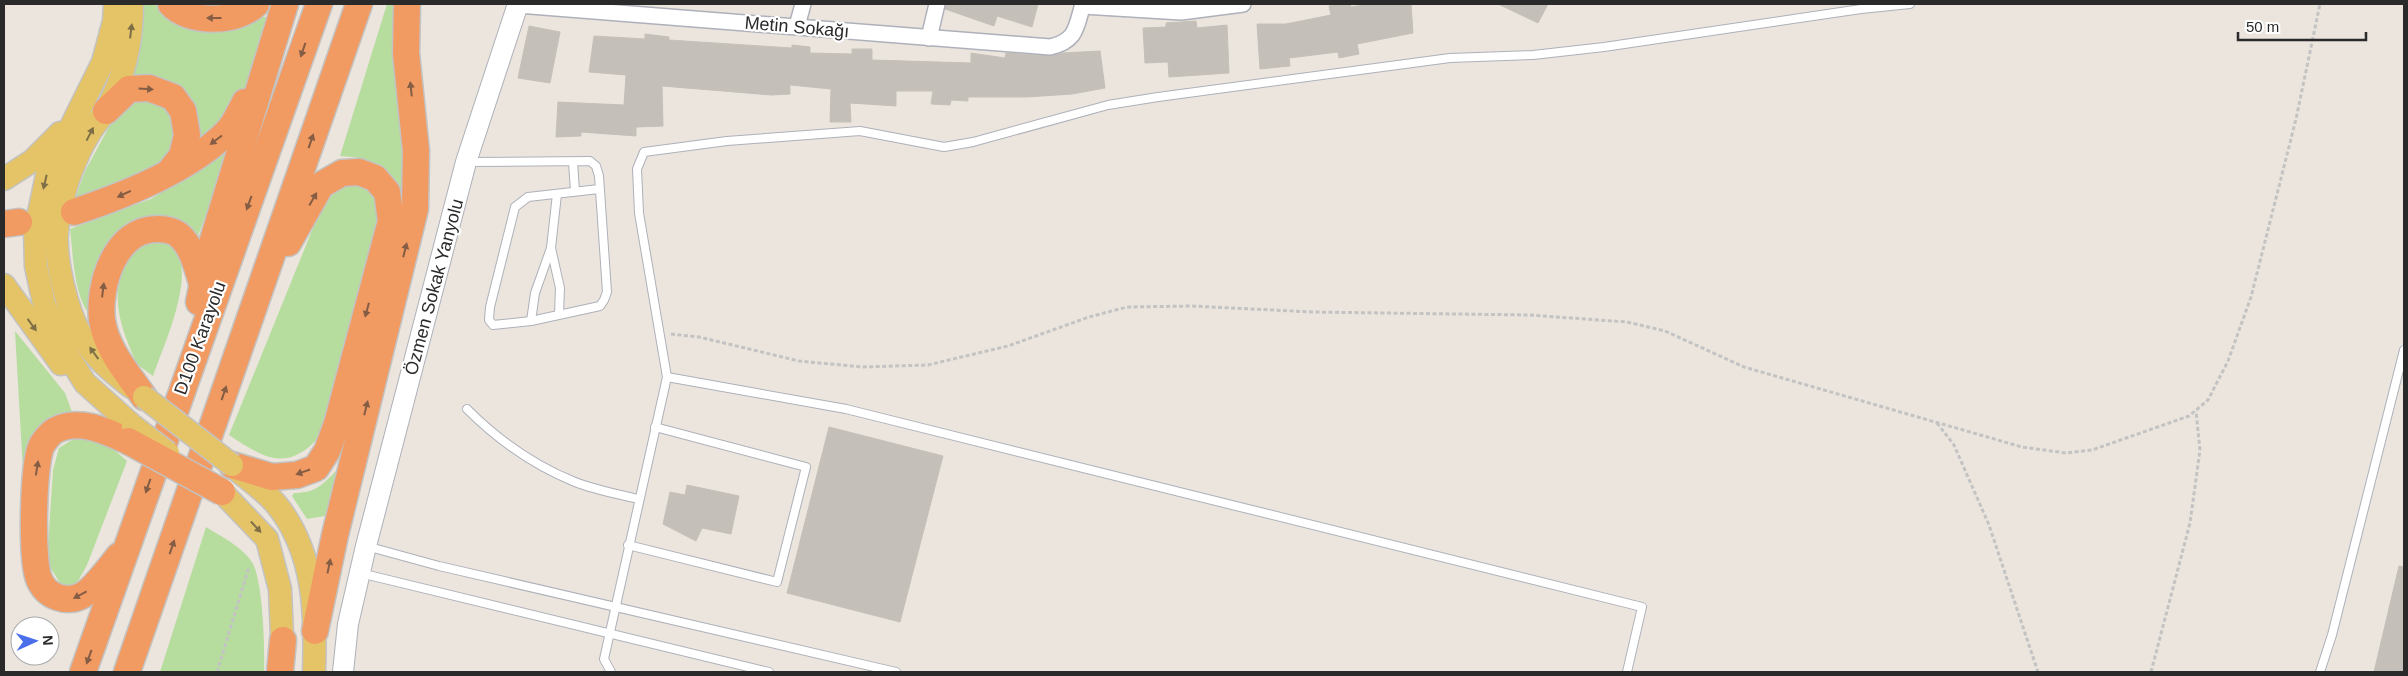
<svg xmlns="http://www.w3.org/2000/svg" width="2408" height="676" font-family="Helvetica,sans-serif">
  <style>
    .green { fill: #b6dd9e }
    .building { fill: #c4bfb9; stroke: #c6c1b7 }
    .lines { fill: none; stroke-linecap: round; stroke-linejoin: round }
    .lane-casing { stroke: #aeb0ba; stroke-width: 10 }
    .street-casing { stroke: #aeb0ba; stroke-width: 18 }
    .secondary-casing { stroke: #aeb0ba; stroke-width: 22 }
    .primary-casing { stroke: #c3c3c3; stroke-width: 25 }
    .highway-casing { stroke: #c3c3c3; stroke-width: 29 }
    .path { stroke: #c3c3c3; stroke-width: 3; stroke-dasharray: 4 2.5; stroke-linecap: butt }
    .lane { stroke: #fff; stroke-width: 8 }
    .street { stroke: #fff; stroke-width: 15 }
    .secondary { stroke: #fff; stroke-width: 20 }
    .primary { stroke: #e5c468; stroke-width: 22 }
    .highway { stroke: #f19b63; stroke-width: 26 }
    .primary-bridge-casing { stroke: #c3c3c3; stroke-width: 25; stroke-linecap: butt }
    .highway-bridge-casing { stroke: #c3c3c3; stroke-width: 29; stroke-linecap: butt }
    .primary-bridge { stroke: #e5c468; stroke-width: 22 }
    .highway-bridge { stroke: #f19b63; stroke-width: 26 }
    .oneway { fill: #845d44 }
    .oneway2 { fill: #7e6f46 }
    .labels { text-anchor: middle; stroke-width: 4.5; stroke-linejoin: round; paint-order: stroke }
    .street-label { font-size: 18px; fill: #2a2a2a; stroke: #fff }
  </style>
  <rect width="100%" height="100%" fill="#ebe5de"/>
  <!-- green -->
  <g class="green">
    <path d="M142 4 259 15 271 19 243 93 220 127 191 151 197 132 131 78 143 19Z"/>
    <path d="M387 4H398V96L403 159 401 194C384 165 374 158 340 156Z"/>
    <path d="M139 96 166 103 179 129 172 153 156 170 75 199 85 171 121 105Z"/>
    <path d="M237 130 198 236C182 220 175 216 152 217L93 319C74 300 73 255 70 229L151 199 191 174Z"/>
    <path d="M359 183 372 189 380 213 321 435C288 473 265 459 229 435L328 191 342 184Z"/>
    <path d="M159 240C167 244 176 248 179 257 191 285 163 348 153 376L138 365 136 367 133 362 135 360C121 328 109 295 126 263 129 257 134 248 140 245 146 242 153 242 159 240Z"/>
    <path d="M15 331 65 393 72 412C35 413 31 440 23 471Z"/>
    <path d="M86 436 102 439 127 461 87 565 77 583 66 586 60 583 47 562 53 470 59 448 70 441Z"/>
    <path d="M337 470 325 516 307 519 292 496 294 493C316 493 323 484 337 470Z"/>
    <path d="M206 527C222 537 241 546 252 562 263 579 265 650 264 672H160Z"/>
  </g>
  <!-- building -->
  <g class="building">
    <path d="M946 4H1038L1032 27 997 16 994 26 945 9Z"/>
    <path d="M1340 4H1350L1351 7 1371 4H1411L1413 33 1357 44 1359 54 1339 58 1338 52 1289 58 1290 66 1260 69 1257 24H1286L1331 15 1329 6Z"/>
    <path d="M1498 4H1548L1538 23Z"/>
    <path d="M1196 21 1197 28 1227 25 1229 73 1169 77 1168 62 1145 63 1143 28 1166 27V23Z"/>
    <path d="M529 26 560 32 550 83 518 78Z"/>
    <path d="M645 34 669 37V40L792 48V45L810 47V53L852 54V49H872V60L971 63V53L1005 58 1006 53 1049 56 1062 53 1100 51 1105 88 1072 94 1027 97H968V101L951 100 950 105 931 104 933 91H896V106L850 103 851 122H830L831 89 790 85V94L771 95 662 86 663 126 636 127V136L581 132V136L556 137 558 102 624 105 626 75 589 72 594 36 645 39Z"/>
    <path d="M829 427 943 456 900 622 787 593Z"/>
    <path d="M687 485 739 496 731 534 702 528 696 541 663 524 670 492 685 495Z"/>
    <path d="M2399 566 2404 567V672H2374Z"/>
  </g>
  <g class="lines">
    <!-- lane casing -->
    <g class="lane-casing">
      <g id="lane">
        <path d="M468 162 590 161 596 166 599 176 607 292 604 300 600 306 531 321 493 325 489 320 490 307 515 207 528 197 599 189"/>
        <path d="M573 162 575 191"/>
        <path d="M551 248 560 288 559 314"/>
        <path d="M531 321 535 293 551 248 557 194"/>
        <path d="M667 377 846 409 1642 607 1627 672"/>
        <path d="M467 409C499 441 533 465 575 482 595 490 618 494 638 499"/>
        <path d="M628 545 777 582 806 467 655 427"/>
        <path d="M366 546 439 566 896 672"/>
        <path d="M360 573 769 672"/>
        <path d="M611 672 604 659 667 377 639 213 637 169 644 152 727 141 860 131 944 147 973 142 1108 105 1158 97 1450 58 1533 55 1604 47 1861 9 1910 4"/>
        <path d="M2320 672 2332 635 2404 350"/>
      </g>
    </g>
    <!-- street casing -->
    <g class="street-casing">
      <g id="street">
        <path d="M518 5 1050 47C1077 41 1076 27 1083 4"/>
        <path d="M1083 6 1181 12 1243 4"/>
        <path d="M797 26 803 4"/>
        <path d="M929 38 937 4"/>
      </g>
    </g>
    <!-- secondary casing -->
    <g class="secondary-casing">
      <path id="secondary" d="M343 672 348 624 366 546 466 162 518 4"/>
    </g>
    <!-- primary casing -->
    <g class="primary-casing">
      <g id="primary">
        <path d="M115 4 114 21 103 62 47 175 35 232 36 266 44 304 67 354 85 383 133 426"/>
        <path d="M4 179 32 161 60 133"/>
        <path d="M4 285 61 364"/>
        <path d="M131 387C112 372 93 357 81 335 67 311 55 260 57 232 59 210 66 182 75 162 80 150 87 136 95 125 99 120 103 115 106 110 125 77 132 41 132 4"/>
        <path d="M232 466C246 478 264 490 276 504 315 551 316 614 314 672"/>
        <path d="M222 492 267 539 280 589 283 659"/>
      </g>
    </g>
    <!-- highway casing -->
    <g class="highway-casing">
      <g id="highway">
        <path d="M171 4C189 24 238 23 256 4"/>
        <path d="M106 111 129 89 149 88 173 97 183 111 187 135 182 156 170 171"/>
        <path d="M74 212C123 196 190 169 227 132 235 124 240 111 245 102"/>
        <path d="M4 224 19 222"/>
        <path d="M199 302 209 253 285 4"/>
        <path d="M144 397C128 374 106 349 102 320 98 285 115 229 157 229 166 229 175 231 181 237 193 249 197 268 202 283"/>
        <path d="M232 465 272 477 297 475 316 468 327 451 337 424 391 221 387 192 375 178 359 172 342 173 321 185 288 243"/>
        <path d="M119 556C110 567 94 589 83 595 67 604 46 597 39 579 31 560 33 466 41 447 43 442 51 432 56 430 79 418 106 431 128 441"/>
        <path d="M315 631 335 535 415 209 416 151 406 53 407 4"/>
        <path d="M83 672 319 4"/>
        <path d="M127 672 359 4"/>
        <path d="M280 672 283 640"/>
      </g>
    </g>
    <!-- path -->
    <g class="path">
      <path d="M671 334 699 337 799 361 862 367 928 365 1008 346 1089 317 1127 307 1192 306 1312 312 1529 315 1627 322 1665 331 1744 367 2022 447 2066 453 2092 450 2189 416 2208 400 2228 361 2251 297 2296 119 2320 4"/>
      <path d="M1937 423 1954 445 1989 525 2038 672"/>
      <path d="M217 672 249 567"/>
      <path d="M2151 672 2190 523 2200 450 2196 411"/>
    </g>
    <!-- lane -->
    <use href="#lane" class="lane"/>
    <!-- street -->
    <use href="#street" class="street"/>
    <!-- secondary -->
    <use href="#secondary" class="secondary"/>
    <!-- primary -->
    <use href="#primary" class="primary"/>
    <!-- highway -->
    <use href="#highway" class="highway"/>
    <!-- primary-bridge casing -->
    <g class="primary-bridge-casing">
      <g id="primary-bridge">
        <path d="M144 397 232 465"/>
        <path d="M133 426 168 453"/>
      </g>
    </g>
    <!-- highway-bridge casing -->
    <g class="highway-bridge-casing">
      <path id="highway-bridge" d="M128 441 222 492"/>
    </g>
    <!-- primary-bridge -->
    <use href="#primary-bridge" class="primary-bridge"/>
    <!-- highway-bridge -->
    <use href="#highway-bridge" class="highway-bridge"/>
  </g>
  <!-- one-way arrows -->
  <defs><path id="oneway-solid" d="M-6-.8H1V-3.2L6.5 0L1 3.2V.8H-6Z" transform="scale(1.25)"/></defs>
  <g class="oneway">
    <use href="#oneway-solid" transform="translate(214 18) rotate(180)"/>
    <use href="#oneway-solid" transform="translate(303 50) rotate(109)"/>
    <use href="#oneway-solid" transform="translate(146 89) rotate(4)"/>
    <use href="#oneway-solid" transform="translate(411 89) rotate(-96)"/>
    <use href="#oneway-solid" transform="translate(216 140) rotate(143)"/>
    <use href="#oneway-solid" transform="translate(311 141) rotate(-71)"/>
    <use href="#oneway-solid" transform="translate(124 194) rotate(155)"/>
    <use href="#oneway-solid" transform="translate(313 199) rotate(-60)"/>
    <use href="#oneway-solid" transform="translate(249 203) rotate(110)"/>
    <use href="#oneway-solid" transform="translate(405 250) rotate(-76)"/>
    <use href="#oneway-solid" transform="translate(103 290) rotate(-83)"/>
    <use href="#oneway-solid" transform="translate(367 310) rotate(105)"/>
    <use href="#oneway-solid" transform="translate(224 393) rotate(-71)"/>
    <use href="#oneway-solid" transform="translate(366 408) rotate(-76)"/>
    <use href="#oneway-solid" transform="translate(37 468) rotate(-81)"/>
    <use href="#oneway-solid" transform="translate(303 472) rotate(161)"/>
    <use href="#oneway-solid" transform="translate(148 486) rotate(109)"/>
    <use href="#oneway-solid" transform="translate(172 547) rotate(-71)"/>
    <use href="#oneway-solid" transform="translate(329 566) rotate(-78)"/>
    <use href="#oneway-solid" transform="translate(80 595) rotate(152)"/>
    <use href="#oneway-solid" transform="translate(89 657) rotate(110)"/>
  </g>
  <g class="oneway2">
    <use href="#oneway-solid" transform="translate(131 31) rotate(-83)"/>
    <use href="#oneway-solid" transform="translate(90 134) rotate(-62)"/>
    <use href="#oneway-solid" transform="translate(45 182) rotate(103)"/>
    <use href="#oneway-solid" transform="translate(32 325) rotate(54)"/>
    <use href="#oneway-solid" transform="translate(94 353) rotate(-126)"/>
    <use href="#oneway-solid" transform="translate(256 527) rotate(47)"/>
  </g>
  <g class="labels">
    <!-- street labels -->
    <g class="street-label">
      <text transform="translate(797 27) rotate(5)" y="6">Metin Sokağı</text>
      <text transform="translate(434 287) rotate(-75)" y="6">Özmen Sokak Yanyolu</text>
      <text transform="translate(200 338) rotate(-70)" y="6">D100 Karayolu</text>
    </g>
  </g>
  <!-- border -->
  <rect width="2408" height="676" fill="none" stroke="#2a2a2a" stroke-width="10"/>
  <!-- north arrow -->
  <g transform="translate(35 641) rotate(87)"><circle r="24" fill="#ffffff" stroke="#aaaaaa"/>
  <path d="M0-4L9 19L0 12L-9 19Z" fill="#4b6eeb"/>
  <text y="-8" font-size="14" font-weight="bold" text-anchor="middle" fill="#2a2a2a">N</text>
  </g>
  <!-- scale -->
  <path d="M2238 32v8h128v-8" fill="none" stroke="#2a2a2a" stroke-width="2.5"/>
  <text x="2246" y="32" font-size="15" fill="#2a2a2a" stroke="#ffffff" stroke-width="4" paint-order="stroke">50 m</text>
</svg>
